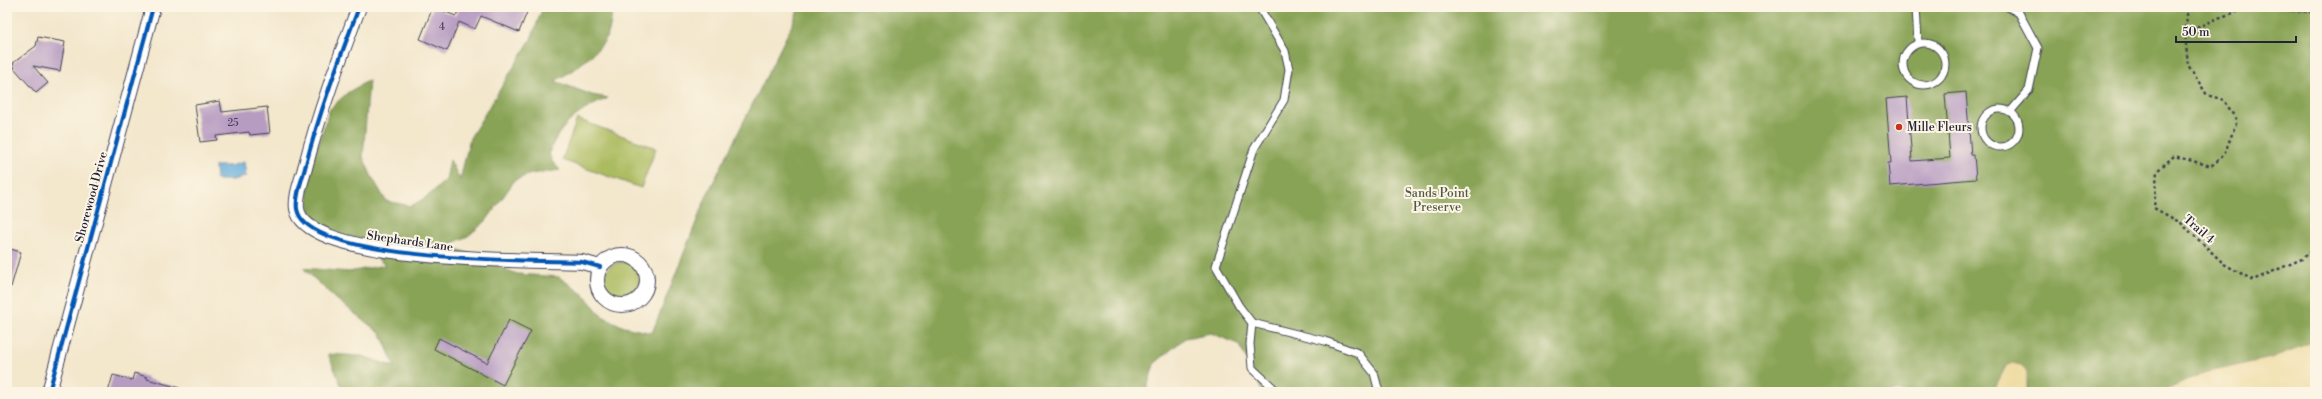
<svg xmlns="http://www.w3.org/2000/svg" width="2322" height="399" font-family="'Libre Bodoni',serif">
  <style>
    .green { fill: #abbb5e; stroke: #666e4c }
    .forest { fill: #88a355; stroke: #556248 }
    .sand { fill: #eeda9e; stroke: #887e6c }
    .water { fill: #62acda; stroke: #42678a }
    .building { fill: #b79cc2 }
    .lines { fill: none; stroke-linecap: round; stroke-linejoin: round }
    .service-casing { stroke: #414051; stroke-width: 9 }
    .minor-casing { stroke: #414051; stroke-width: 16 }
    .path { stroke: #414051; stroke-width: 2.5; stroke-dasharray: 3 3; stroke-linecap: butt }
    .service { stroke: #fff; stroke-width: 7 }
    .minor { stroke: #fff; stroke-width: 14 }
    .cycleway-casing { stroke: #fcf5e5; stroke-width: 6 }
    .cycleway { stroke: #0057b8; stroke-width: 4 }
    .poi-dot { fill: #c8321e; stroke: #fcf5e5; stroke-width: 1.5 }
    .labels { text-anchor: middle; stroke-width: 4; stroke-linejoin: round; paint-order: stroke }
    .number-label { font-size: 10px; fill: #47405d }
    .poi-label { font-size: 12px; fill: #22223b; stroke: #fcf5e5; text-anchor: start }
    .park-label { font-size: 12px; fill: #525847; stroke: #fcf5e5 }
    .street-label { font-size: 12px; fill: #22223b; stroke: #fcf5e5 }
  </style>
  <rect width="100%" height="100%" fill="#fcf5e5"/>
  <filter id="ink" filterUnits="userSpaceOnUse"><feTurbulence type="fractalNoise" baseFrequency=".025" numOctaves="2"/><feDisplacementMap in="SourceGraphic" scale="8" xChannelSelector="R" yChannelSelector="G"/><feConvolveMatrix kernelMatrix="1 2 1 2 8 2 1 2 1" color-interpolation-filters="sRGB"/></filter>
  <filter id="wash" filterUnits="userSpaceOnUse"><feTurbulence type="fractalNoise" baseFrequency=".012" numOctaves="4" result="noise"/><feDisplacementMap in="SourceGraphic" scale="16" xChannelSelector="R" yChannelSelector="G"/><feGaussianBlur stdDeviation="0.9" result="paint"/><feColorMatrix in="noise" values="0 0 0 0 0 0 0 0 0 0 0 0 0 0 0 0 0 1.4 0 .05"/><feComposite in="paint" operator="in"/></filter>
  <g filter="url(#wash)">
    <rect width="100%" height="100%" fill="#f3e7cc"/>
    <!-- green -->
    <g class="green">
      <path d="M577 119 656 148 641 188 562 160Z"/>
      <circle cx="622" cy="280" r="18"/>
    </g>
    <!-- forest -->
    <path class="forest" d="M543 7H613C611 16 611 26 608 34 602 51 570 73 555 81L592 95 608 98C581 110 560 123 549 153L552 161 560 170 531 174 515 180 486 221 468 236 448 245 517 274 559 277 584 295 602 316 624 327 652 333 707 195 793 23 799 7H2315V341L2271 358 2204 373 2162 392H2027L2028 381 2006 366 1993 392H1262L1252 368 1238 344 1211 333 1185 338 1154 364 1146 392H344L328 354 362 356 395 367 381 334 335 298 303 268 349 272 385 265 353 238 321 231 310 217 308 193 313 159 330 109 347 93 369 80 363 157 372 177 386 201 411 206 428 196 446 180 450 160 460 180 470 138 531 39Z"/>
    <!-- sand -->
    <g class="sand">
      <path d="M2315 341V392H2162L2204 373 2271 358Z"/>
      <path d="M2012 363 2021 365 2027 371V392H1993L2006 366Z"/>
    </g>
    <!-- water -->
    <path class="water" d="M244 162 246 176 232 180H216L215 166H230Z"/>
    <g id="blocks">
      <!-- building -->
      <g class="building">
        <path d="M433 7 456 16 460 7H529L519 32 481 16 475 29 459 22 447 51 420 39Z"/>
        <path d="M38 37 65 42 60 71 33 66 48 83 36 93 14 68 15 67 13 63 36 46Z"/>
        <path d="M1966 92 1971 155H1974L1976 179 1890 186 1888 163H1891L1886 99 1907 97 1912 161 1950 158 1945 94Z"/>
        <path d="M220 101 222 112 267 107 270 133 250 135 249 132 216 136 217 140 200 142 195 105Z"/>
        <path d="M7 248 21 252 11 287H7Z"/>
        <path d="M509 320 531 331 503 385 434 349 439 338 487 363Z"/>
        <path d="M134 373 147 377V379L180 388V392H108L113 375 132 380Z"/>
      </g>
    </g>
  </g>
  <g filter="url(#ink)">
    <use href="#blocks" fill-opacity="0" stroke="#414051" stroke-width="1"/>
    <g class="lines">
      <!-- service casing -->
      <g class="service-casing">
        <g id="service">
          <path d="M1259 7 1285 51 1289 69 1284 100 1254 149 1216 266 1239 306 1252 323 1325 341 1358 353 1374 373 1379 392"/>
          <path d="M1916 7 1918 43"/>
          <path d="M2008 7 2019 13 2038 48 2029 90 2010 112"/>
          <circle cx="1924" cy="64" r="21"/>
          <circle cx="2000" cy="128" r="19"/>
          <path d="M1252 323 1250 344 1252 368 1278 392"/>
        </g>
      </g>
      <!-- minor casing -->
      <g class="minor-casing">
        <g id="minor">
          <path d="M359 7C339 60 319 113 305 168 302 180 295 196 297 209 306 263 536 260 582 262L600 267"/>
          <circle cx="622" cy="280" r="25"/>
          <path d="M49 392 153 7"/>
        </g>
      </g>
      <!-- path -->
      <g class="path">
        <path d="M2188 7 2185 33 2188 65 2207 95 2224 100 2237 121 2224 155 2211 166 2174 156 2157 171 2154 208 2181 223 2224 264 2253 280 2302 259 2315 248"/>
        <path d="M2262 7 2280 10 2315 12"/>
        <path d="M2186 33 2218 18 2252 7"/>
      </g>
      <!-- service -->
      <use href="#service" class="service"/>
      <!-- minor -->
      <use href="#minor" class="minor"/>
      <!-- cycleway casing -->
      <g class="cycleway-casing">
        <g id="cycleway">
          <path d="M359 7C339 60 319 113 305 168 302 180 295 196 297 209 306 263 536 260 582 262L600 267"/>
          <path d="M49 392 153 7"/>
        </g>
      </g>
      <!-- cycleway -->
      <use href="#cycleway" class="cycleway"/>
    </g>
  </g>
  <!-- markers -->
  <circle class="poi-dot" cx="1899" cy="127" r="4"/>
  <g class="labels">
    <!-- number labels -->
    <g class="number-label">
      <text x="442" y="30">4</text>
      <text x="233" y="126">25</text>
    </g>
    <!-- poi labels -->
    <g class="poi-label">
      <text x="1907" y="131">Mille Fleurs</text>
    </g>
    <!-- park labels -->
    <g class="park-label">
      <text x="1437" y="197">Sands Point<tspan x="1437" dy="14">Preserve</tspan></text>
    </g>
    <!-- street labels -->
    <g class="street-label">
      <text transform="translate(91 197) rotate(-75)" y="4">Shorewood Drive</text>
      <text transform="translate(2199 229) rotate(41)" y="4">Trail 4</text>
      <text transform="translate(410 241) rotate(8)" y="4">Shephards Lane</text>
    </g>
  </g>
  <!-- margin -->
  <rect width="2322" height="399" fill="none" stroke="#fcf5e5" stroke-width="24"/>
  <!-- scale -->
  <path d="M2176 36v6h120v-6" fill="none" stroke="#22223b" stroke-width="2"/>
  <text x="2182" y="36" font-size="12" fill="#22223b" stroke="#fcf5e5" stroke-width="3" paint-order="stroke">50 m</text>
</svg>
